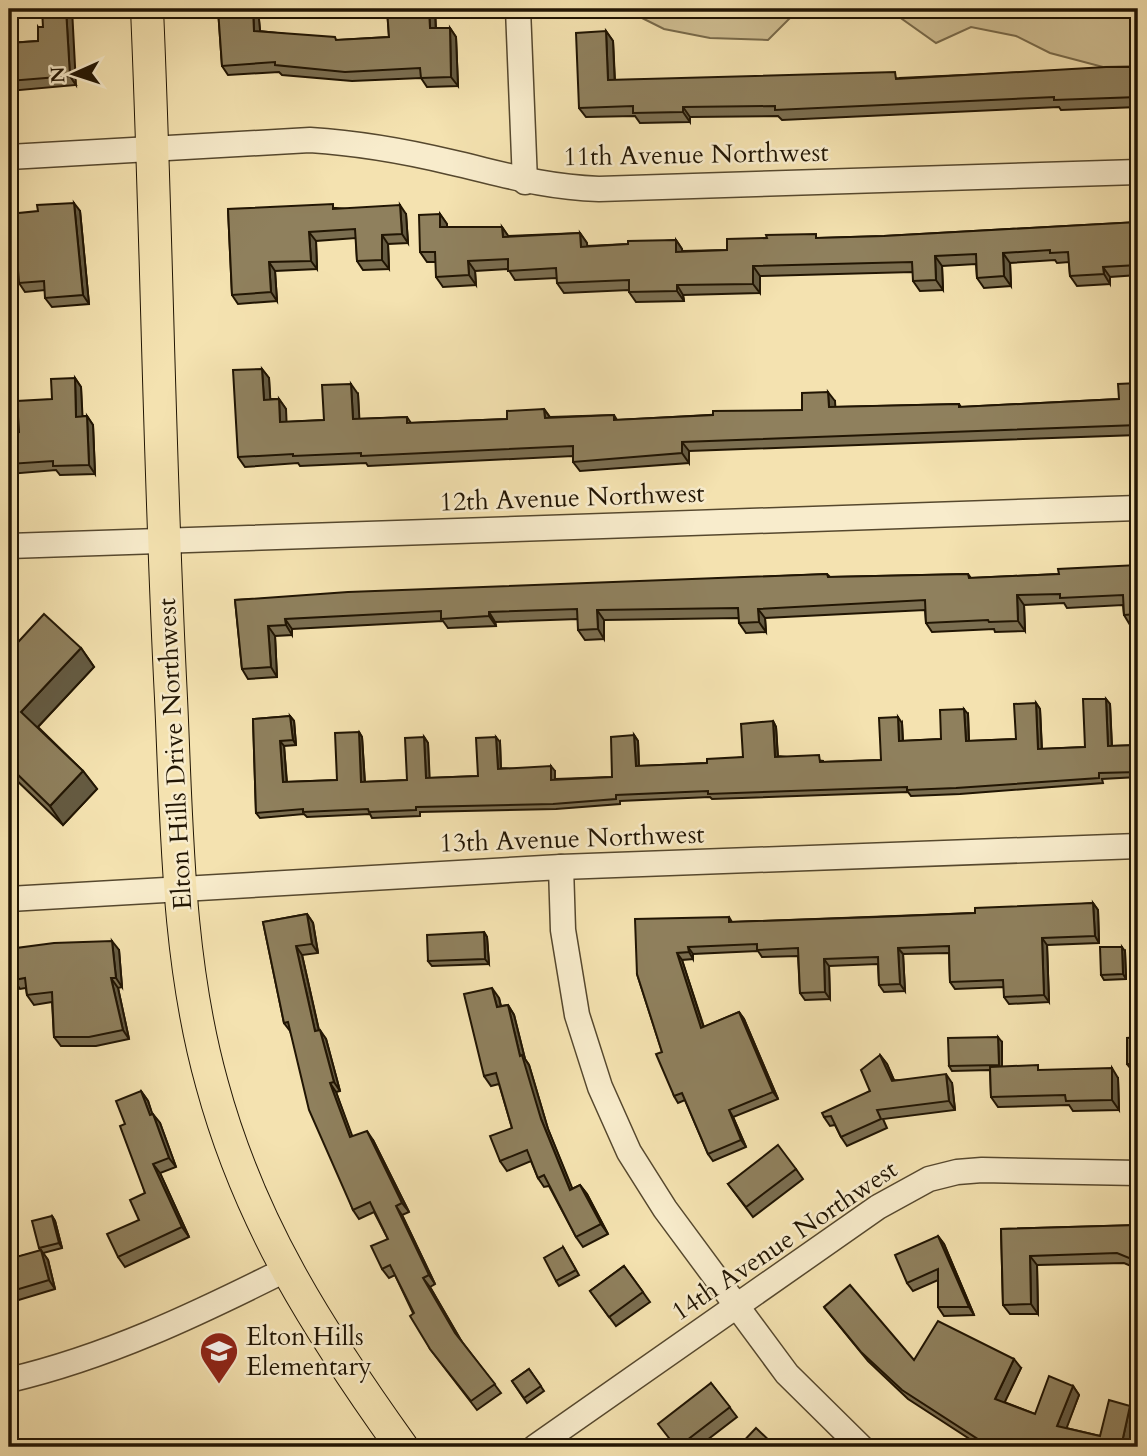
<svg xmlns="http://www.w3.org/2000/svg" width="1147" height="1456" font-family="Cardo,serif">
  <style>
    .green { fill: #d0bf93; stroke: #786a4b; stroke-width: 2 }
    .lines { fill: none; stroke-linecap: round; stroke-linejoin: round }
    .minor-casing { stroke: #56482e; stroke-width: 27 }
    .major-casing { stroke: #211503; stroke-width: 34 }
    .minor { stroke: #f8eccc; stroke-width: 24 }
    .major { stroke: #f4e2b0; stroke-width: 32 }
    .wall { fill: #7b6e50; stroke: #211503; stroke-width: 2 }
    .shaded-wall { fill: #645a41; stroke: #211503; stroke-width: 2 }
    .building { fill: #8f805d; stroke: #211503; stroke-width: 2 }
    .labels { text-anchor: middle; stroke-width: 5; stroke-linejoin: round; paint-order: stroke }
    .street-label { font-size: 26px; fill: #211503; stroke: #f8eccc }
    .poi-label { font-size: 26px; fill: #211503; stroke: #f8eccc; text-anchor: start }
  </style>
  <rect width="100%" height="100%" fill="#f4e2b0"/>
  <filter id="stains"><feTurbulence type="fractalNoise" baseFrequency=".00286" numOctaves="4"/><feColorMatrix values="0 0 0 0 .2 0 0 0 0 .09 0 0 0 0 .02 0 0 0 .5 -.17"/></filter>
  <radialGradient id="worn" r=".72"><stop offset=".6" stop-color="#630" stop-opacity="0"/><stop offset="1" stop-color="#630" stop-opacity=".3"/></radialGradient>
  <!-- green -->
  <g class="green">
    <path d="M624 9H799L768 40 710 38 664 29Z"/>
    <path d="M888 9H1138V66L1103 67 1050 53 1016 36 971 27 936 43Z"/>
  </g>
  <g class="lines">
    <!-- minor casing -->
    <g class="minor-casing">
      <g id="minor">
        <path d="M518 9 525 182"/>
        <path d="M9 157 310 140C357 143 404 151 450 162 503 174 542 187 599 189L1138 172"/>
        <path d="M9 546 1138 508"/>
        <path d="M561 867 563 930 577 1015 600 1087 629 1152 665 1209 787 1374 861 1447"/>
        <path d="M9 899 561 867 1138 846"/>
        <path d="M9 1380C107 1357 195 1315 285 1270"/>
        <path d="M535 1447 878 1207 929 1179 957 1172 982 1170 1138 1173"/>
      </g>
    </g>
    <!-- major casing -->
    <g class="major-casing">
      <path id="major" d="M147 9C157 238 159 468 171 698 177 827 177 959 212 1084 250 1224 319 1331 402 1447"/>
    </g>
    <!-- minor -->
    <use href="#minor" class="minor"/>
    <!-- major -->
    <use href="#major" class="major"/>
  </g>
  <!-- wall -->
  <g class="wall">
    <path d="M218 9H258L260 31 338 40 389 37 387 9H435L436 28H450L456 37 458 86 427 87 421 78 352 81 282 75 279 72 228 75 222 66Z"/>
    <path d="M38 27 76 85 9 91V43L38 41Z"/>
    <path d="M606 31 613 41 615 80 899 78 1138 67V107L1061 110 1059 107 782 120 778 116 690 117V122L640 123 635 116 586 117 579 108Z"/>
    <path d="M336 208 406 214 408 243 388 244 389 269 363 270 357 261 356 238 316 241 317 269 275 271 277 301 238 304 232 295 228 209Z"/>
    <path d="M80 211 89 304 52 307 45 298V290L25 292 19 283 17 255 9 256V214Z"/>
    <path d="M440 214 447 224V227H502L508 236 580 233 587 243V246L628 244 676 240 682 249V251L727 250 819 238 884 236 1138 222V275L1110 277V284L1077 286 1070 276 1069 262 1057 263 1055 260 1010 263 1011 286 984 288 977 278 976 264 942 266 943 290 920 291 913 281V272L760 276V293L683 295 684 301 636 302 629 292V290L564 293 557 283V278L515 280 508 269 475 271 476 285 443 287 436 277V262H427L420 252Z"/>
    <path d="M262 369 269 378 270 399H279L286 409V422L324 420 358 394 359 419 407 417 411 423 507 419 544 409 550 417 614 415 617 420 802 410 835 401V407L959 404 961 407 1119 399 1138 383V435L689 451V463L580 471 573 462V456L368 466 366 463 300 466 298 463 245 467 238 457Z"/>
    <path d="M75 378 81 387 82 416H87L93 425 95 474 60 475 56 470 9 474V433L19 432 52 399Z"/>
    <path d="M1138 565V624L1130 625 1124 615 1123 605 1067 608 1064 603 1024 605 1025 631 995 632 994 629 932 632 926 623 925 610 765 618 766 632 746 633 739 623V618L604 620V639L585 640 578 630V619L495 622 496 626 448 628 443 621 292 629V635L275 636 277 677 248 679 242 669 235 600 827 574 830 577 968 574 971 578 1059 574Z"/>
    <path d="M81 648 94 667 38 727 83 771 97 789 63 825 9 773V652Z"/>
    <path d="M1106 699 1110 704 1112 746 1138 745V777L1102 779 1103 783 960 794 911 796 908 792 712 799 710 797 620 801V804L556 809 420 812V816L372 818 370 814 307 817 304 814 260 818 256 813 253 719 290 716 294 721 296 745 284 746 287 782 337 780 359 732 362 737 365 782 407 780 424 737 428 743 429 778 478 776 500 742 501 768 555 771V779L612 777 634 735 638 741 639 766 707 763 743 757 773 721 776 727 778 756 823 761V762L881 760 902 723 903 741 941 739 968 714 969 741 1016 739 1036 703 1040 709 1042 749 1085 747Z"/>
    <path d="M1093 903 1098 910 1099 943 1047 945 1049 1002 1009 1004 1004 997V987L955 989 950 982 949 953 903 954 905 991 884 992 879 985 878 964 829 966 830 999 805 1000 800 993 798 956 762 957 758 951 693 954V959L682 960 704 1027 739 1012 744 1019 778 1099 733 1117 746 1147 713 1161 708 1154 685 1100 678 1103 674 1096 662 1052 637 974 729 917 732 922 975 913Z"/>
    <path d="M1138 909V943H1136L1133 938Z"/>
    <path d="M307 914 313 923 318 953 302 955 319 1030 326 1039 340 1091 336 1092 352 1137 373 1140 409 1212 402 1215 435 1284 430 1287 460 1339 501 1393 477 1410 430 1349 395 1275 389 1278 382 1269 388 1239 374 1212 359 1219 353 1210 290 1031 284 1023 263 922Z"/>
    <path d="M484 932 487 937 489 964 432 966 428 961Z"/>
    <path d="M9 949 119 950 122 987 118 988 129 1039 96 1046H61L54 1037 52 1002 34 1005 27 995 26 988 20 989 18 986 9 987Z"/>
    <path d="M1125 951 1126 979 1104 980 1101 975Z"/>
    <path d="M499 998 501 1006 508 1005 514 1015 525 1059 529 1065 548 1129 572 1189 580 1185 587 1194 608 1234 583 1247 576 1237 549 1186 544 1187 538 1178 531 1161 507 1171 500 1161 512 1128 499 1084 491 1086 484 1076Z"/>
    <path d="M1138 1037V1069H1131L1127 1064Z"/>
    <path d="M1002 1042V1067L1118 1078 1119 1110 1073 1111 1069 1105 998 1107 991 1097 990 1070 952 1071 949 1066Z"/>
    <path d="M880 1055 887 1064 894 1080 952 1083 955 1110 883 1119 887 1128 847 1146 841 1137 835 1125 830 1126 824 1117 870 1091Z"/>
    <path d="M141 1091 148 1101 152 1114 160 1123 176 1167 160 1173 189 1237 125 1267 118 1257 139 1220 145 1193 125 1124Z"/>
    <path d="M796 1169 803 1179 753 1217 728 1184Z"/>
    <path d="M52 1216 55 1221 62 1248 43 1253 48 1260 55 1289 9 1303V1259L41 1251 39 1248Z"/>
    <path d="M1138 1225V1269L1124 1263 1037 1265 1038 1314H1010L1003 1305 1001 1229Z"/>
    <path d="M938 1236 944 1244 974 1315 944 1316 938 1307V1280L913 1291 907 1283Z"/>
    <path d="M563 1247 579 1275 559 1286 556 1281Z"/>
    <path d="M624 1266 650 1302 616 1326 590 1291Z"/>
    <path d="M824 1307 914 1360 1021 1368 1004 1402 1035 1414 1073 1386 1079 1395 1066 1428 1100 1436 1136 1415 1129 1447H982L908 1399 868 1361Z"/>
    <path d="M529 1369 544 1391 527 1403 512 1381Z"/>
    <path d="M711 1383 737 1417 698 1447H675Z"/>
  </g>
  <!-- shaded-wall -->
  <g class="shaded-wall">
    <path d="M66 9H72L76 85 70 76Z"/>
    <path d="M253 9H258L261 40 254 31Z"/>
    <path d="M429 9H435L436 38 430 28Z"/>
    <path d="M450 28 456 37 458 86 451 77Z"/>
    <path d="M606 31 613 41 615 90 608 80Z"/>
    <path d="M683 107 690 117V122L683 112Z"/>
    <path d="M74 203 80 211 89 304 83 295Z"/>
    <path d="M400 205 406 214 408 243 402 234Z"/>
    <path d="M440 214 447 224V237L440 227Z"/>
    <path d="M502 227 509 237H503Z"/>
    <path d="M309 232 316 241 317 269 311 261Z"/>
    <path d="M580 233 587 243 588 256 581 247Z"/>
    <path d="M382 235 388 244 389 269 382 260Z"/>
    <path d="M676 240 682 249 683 261 676 252Z"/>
    <path d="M1003 253 1010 263 1011 286 1004 276Z"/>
    <path d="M935 256 942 266 943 290 936 280Z"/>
    <path d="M468 261 475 271 476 285 469 275Z"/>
    <path d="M269 262 275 271 277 301 271 292Z"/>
    <path d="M753 266 760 276V293L753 284Z"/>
    <path d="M1103 267 1110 277V284L1104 274Z"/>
    <path d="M677 285 683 295 684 301 677 291Z"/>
    <path d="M262 369 269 378 271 410 264 400Z"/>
    <path d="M75 378 81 387 83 425 76 417Z"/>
    <path d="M351 384 358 394 360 429 353 419Z"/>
    <path d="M828 392 835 401 836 417 829 407Z"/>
    <path d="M279 399 286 409 287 432 280 422Z"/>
    <path d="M544 409 551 419 545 418Z"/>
    <path d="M87 416 93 425 95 474 89 465Z"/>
    <path d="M682 442 689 451V463L682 453Z"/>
    <path d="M1017 595 1024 605 1025 631 1018 621Z"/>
    <path d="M758 609 765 618 766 632 759 622Z"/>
    <path d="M597 610 604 620V639L598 629Z"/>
    <path d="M489 612 495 622 496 626 489 616Z"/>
    <path d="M285 619 292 629V635L286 625Z"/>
    <path d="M268 626 275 636 277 677 271 667Z"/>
    <path d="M81 648 94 667 34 731 21 712Z"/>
    <path d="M1106 699 1110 704 1112 752 1108 746Z"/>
    <path d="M1036 703 1040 709 1042 755 1038 749Z"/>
    <path d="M964 709 968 714 969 746 966 741Z"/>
    <path d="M290 716 294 721 296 745 293 740Z"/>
    <path d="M898 717 902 723 903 746 899 741Z"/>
    <path d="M773 721 776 727 778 762 775 757Z"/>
    <path d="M359 732 362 737 365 787 361 782Z"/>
    <path d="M634 735 638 741 639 772 636 766Z"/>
    <path d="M424 737 428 743 430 784 426 778Z"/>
    <path d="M496 737 500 742 501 774 498 769Z"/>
    <path d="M280 741 284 746 287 787 283 782Z"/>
    <path d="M551 766 555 771V785L551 780Z"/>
    <path d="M83 771 97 789 63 825 50 806Z"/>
    <path d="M1093 903 1098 910 1099 943 1095 936Z"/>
    <path d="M307 914 313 923 318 953 312 944Z"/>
    <path d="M484 932 487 937 489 964 485 959Z"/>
    <path d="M1042 938 1047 945 1049 1002 1044 995Z"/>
    <path d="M112 941 119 950 122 987 116 978Z"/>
    <path d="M296 946 302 955 321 1040 315 1031Z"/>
    <path d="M688 947 693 954V959L689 952Z"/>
    <path d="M1122 947 1125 951 1126 979 1123 974Z"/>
    <path d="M898 948 903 954 905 991 900 984Z"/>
    <path d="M677 953 682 960 706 1035 701 1028Z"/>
    <path d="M824 959 829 966 830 999 825 992Z"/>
    <path d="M111 978 118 988 129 1039 123 1030Z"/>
    <path d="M492 988 499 998 503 1017 497 1007Z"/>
    <path d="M508 1005 514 1015 525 1059 529 1065 548 1129 577 1200 570 1190 541 1119 520 1056Z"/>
    <path d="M739 1012 744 1019 778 1099 773 1092Z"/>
    <path d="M320 1030 326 1039 340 1091 334 1082Z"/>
    <path d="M998 1037 1002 1042V1070L999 1065Z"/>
    <path d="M880 1055 887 1064 898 1090 892 1081Z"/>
    <path d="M1112 1068 1118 1078 1119 1110 1112 1100Z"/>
    <path d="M946 1074 952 1083 955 1110 949 1101Z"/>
    <path d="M330 1083 336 1092 356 1146 350 1137Z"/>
    <path d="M141 1091 148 1101 156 1125 150 1115Z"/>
    <path d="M729 1110 733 1117 746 1147 741 1140Z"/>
    <path d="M153 1114 160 1123 176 1167 169 1158Z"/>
    <path d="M367 1131 373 1140 409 1212 402 1203Z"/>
    <path d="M153 1164 160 1173 189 1237 182 1227Z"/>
    <path d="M580 1185 587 1194 608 1234 601 1224Z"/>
    <path d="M396 1206 402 1215 435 1284 429 1275Z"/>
    <path d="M52 1216 55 1221 62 1248 59 1243Z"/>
    <path d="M938 1236 944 1244 974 1315 969 1307Z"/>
    <path d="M41 1250 48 1260 55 1289 49 1280Z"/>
    <path d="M1030 1256 1037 1265 1038 1314 1031 1304Z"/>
    <path d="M423 1278 430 1287 462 1342 455 1333Z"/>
    <path d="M1014 1359 1021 1368 1002 1408 995 1399Z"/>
    <path d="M1073 1386 1079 1395 1064 1435 1057 1426Z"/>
    <path d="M1130 1406 1136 1415 1129 1447H1121Z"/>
  </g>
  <!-- building -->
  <g class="building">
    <path d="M42 9H66L70 76 9 81V43L38 41V27H43Z"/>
    <path d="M218 9H253L254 31 335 37 336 40 389 37 387 9H429L430 28H450L451 77 421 78 420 68 345 72 275 65V62L222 66Z"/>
    <path d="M606 31 608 80 895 72 896 79 1106 67H1138V97L1054 100V97L775 110V106L683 107V112L633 113V106L579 108 576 33Z"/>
    <path d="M74 203 83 295 45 298 44 281 19 283 16 246 9 247V214L38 211 37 205Z"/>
    <path d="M333 204V209L400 205 402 234 382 235V260L357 261 355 229 309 232 311 261 269 262 271 292 232 295 228 209Z"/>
    <path d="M440 214V227H502L503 237 580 233 581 247 628 244V241L676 240V252L727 250V239L767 238 766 235 816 234V238L884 236 1138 222V265L1103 267 1104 274 1070 276 1068 252 1050 253V250L1003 253 1004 276 977 278 976 254 935 256 936 280 913 281 912 262 753 266V284L677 285V291L629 292V280L557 283 556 268 508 271V259L468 261 469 275 436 277 435 252H420L419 215Z"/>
    <path d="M262 369 264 400 279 399 280 422 324 420 322 385 351 384 353 419 407 417V423L507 419V411L544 409 545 418 614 415V420L713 415V411L802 410V393L828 392 829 407 959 404V407L1119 399 1118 384 1138 383V425L682 442V453L573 462V446L361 456V453L293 456V454L238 457 233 370Z"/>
    <path d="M75 378 76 417 87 416 89 465 53 466V461L9 464V433L19 432 17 401 52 399 51 379Z"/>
    <path d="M1138 565V614L1124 615 1123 595 1060 598V594L1017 595 1018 621 989 622 988 620 926 623 925 600 758 609 759 622 739 623 738 608 597 610 598 629 578 630 577 609 489 612V616L441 619V611L285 619 286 625 268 626 271 667 242 669 235 600 348 592 827 574 828 577 968 574 969 578 1059 574 1058 569Z"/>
    <path d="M44 614 81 648 21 712 83 771 50 806 9 766V652Z"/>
    <path d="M1083 699H1106L1108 746 1138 745V772L1099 773V778L956 788 907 790V787L708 794V791L616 795V799L553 804 416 807V810L369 812 368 809 303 812V809L256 813 253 719 290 716 293 740 280 741 283 782 337 780 335 733 359 732 361 782 407 780 405 738 424 737 426 778 478 776 476 738 496 737 498 769 551 766V780L612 777 611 737 634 735 636 766 707 763V759L743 757 741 724 773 721 775 757 819 755 820 762 881 760 879 718 898 717 899 741 941 739 940 710 964 709 966 741 1016 739 1014 704 1036 703 1038 749 1085 747Z"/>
    <path d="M1093 903 1095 936 1042 938 1044 995 1004 997 1003 980 950 982 949 946 898 948 900 984 879 985 878 957 824 959 825 992 800 993 798 948 757 950V944L688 947 689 952 677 953 701 1028 739 1012 773 1092 729 1110 741 1140 708 1154 682 1093 674 1096 656 1054 662 1052 637 974 635 919 729 917V922L877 917 975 913V908Z"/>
    <path d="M1132 909H1138V938H1133Z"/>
    <path d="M307 914 312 944 296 946 315 1031 320 1030 334 1082 330 1083 350 1137 367 1131 402 1203 396 1206 429 1275 423 1278 455 1333 495 1384 471 1401 430 1349 410 1316 414 1313 390 1265 382 1269 371 1246 388 1239 370 1202 353 1210 309 1110 288 1022 284 1023 263 922Z"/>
    <path d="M484 932 485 959 428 961 427 935Z"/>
    <path d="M112 941 116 978H111L123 1030 89 1037H54L52 992 27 995 25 978 14 980 13 976H9V949L54 943Z"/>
    <path d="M1100 947H1122L1123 974 1101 975Z"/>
    <path d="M492 988 497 1007 508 1005 520 1056 522 1055 541 1119 570 1190 580 1185 601 1224 576 1237 544 1175 538 1178 527 1150 500 1161 490 1136 512 1128 496 1073 484 1076 464 994Z"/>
    <path d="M998 1037 999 1065 949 1066 948 1038Z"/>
    <path d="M1138 1037V1064H1127V1038Z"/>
    <path d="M880 1055 892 1081 946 1074 949 1101 877 1110 881 1119 841 1137 831 1116 824 1117 822 1113 870 1091 861 1070Z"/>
    <path d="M1038 1065V1070L1112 1068V1100L1066 1101 1065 1095 991 1097 990 1067Z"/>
    <path d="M141 1091 150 1115 153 1114 169 1158 153 1164 182 1227 118 1257 107 1234 139 1220 130 1200 145 1193 120 1126 125 1124 116 1101Z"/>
    <path d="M778 1145 796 1169 746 1207 728 1184Z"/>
    <path d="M52 1216 59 1243 39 1248 32 1221Z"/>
    <path d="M1138 1225V1260H1134L1117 1253 1030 1256 1031 1304 1003 1305 1001 1229Z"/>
    <path d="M938 1236 969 1307H938V1269L907 1283 895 1255Z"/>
    <path d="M563 1247 576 1270 556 1281 544 1258Z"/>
    <path d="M41 1250 49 1280 9 1292V1259Z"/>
    <path d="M624 1266 643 1292 609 1317 590 1291Z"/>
    <path d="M850 1285 914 1360 938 1321 1014 1359 995 1399 1035 1414 1049 1376 1073 1386 1057 1426 1100 1436 1109 1400 1130 1406 1121 1447H996L981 1441 902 1390 861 1352 824 1307Z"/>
    <path d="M529 1369 541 1386 524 1398 512 1381Z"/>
    <path d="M711 1383 730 1407 678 1447H676L658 1424Z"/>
    <path d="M756 1428 776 1447H738Z"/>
  </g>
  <!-- icons -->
  <defs>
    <g id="school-pin" transform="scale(2.0125)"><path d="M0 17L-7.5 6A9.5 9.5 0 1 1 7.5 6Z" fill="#8f2418" stroke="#f8eccc"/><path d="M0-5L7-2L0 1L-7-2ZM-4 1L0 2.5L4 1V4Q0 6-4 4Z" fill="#fff"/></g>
  </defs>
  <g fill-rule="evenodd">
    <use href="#school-pin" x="219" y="1351"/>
  </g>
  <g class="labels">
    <!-- street labels -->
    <g class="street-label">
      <text transform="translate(696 154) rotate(-1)" y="9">11th Avenue Northwest</text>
      <text transform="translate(572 497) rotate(-2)" y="9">12th Avenue Northwest</text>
      <text transform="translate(174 754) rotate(-93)" y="9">Elton Hills Drive Northwest</text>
      <text transform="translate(572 838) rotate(-2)" y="9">13th Avenue Northwest</text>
      <text transform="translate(784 1240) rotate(-34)" y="9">14th Avenue Northwest</text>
    </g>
    <!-- poi labels -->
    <g class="poi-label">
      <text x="246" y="1345">Elton Hills<tspan x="246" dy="30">Elementary</tspan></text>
    </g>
  </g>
  <!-- margin -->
  <rect width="1147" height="1456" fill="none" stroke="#f4e2b0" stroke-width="35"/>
  <rect x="10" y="10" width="1126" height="1435" fill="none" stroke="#211503" stroke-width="3.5"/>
  <rect x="18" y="18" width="1112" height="1421" fill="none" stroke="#211503" stroke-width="2"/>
  <!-- north arrow -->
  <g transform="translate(74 74) rotate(267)" stroke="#f8eccc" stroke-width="5" paint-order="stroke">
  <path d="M0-5L12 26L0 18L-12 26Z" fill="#211503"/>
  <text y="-10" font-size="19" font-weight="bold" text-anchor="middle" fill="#211503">N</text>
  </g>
  <rect width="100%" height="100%" filter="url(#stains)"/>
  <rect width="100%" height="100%" fill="url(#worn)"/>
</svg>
